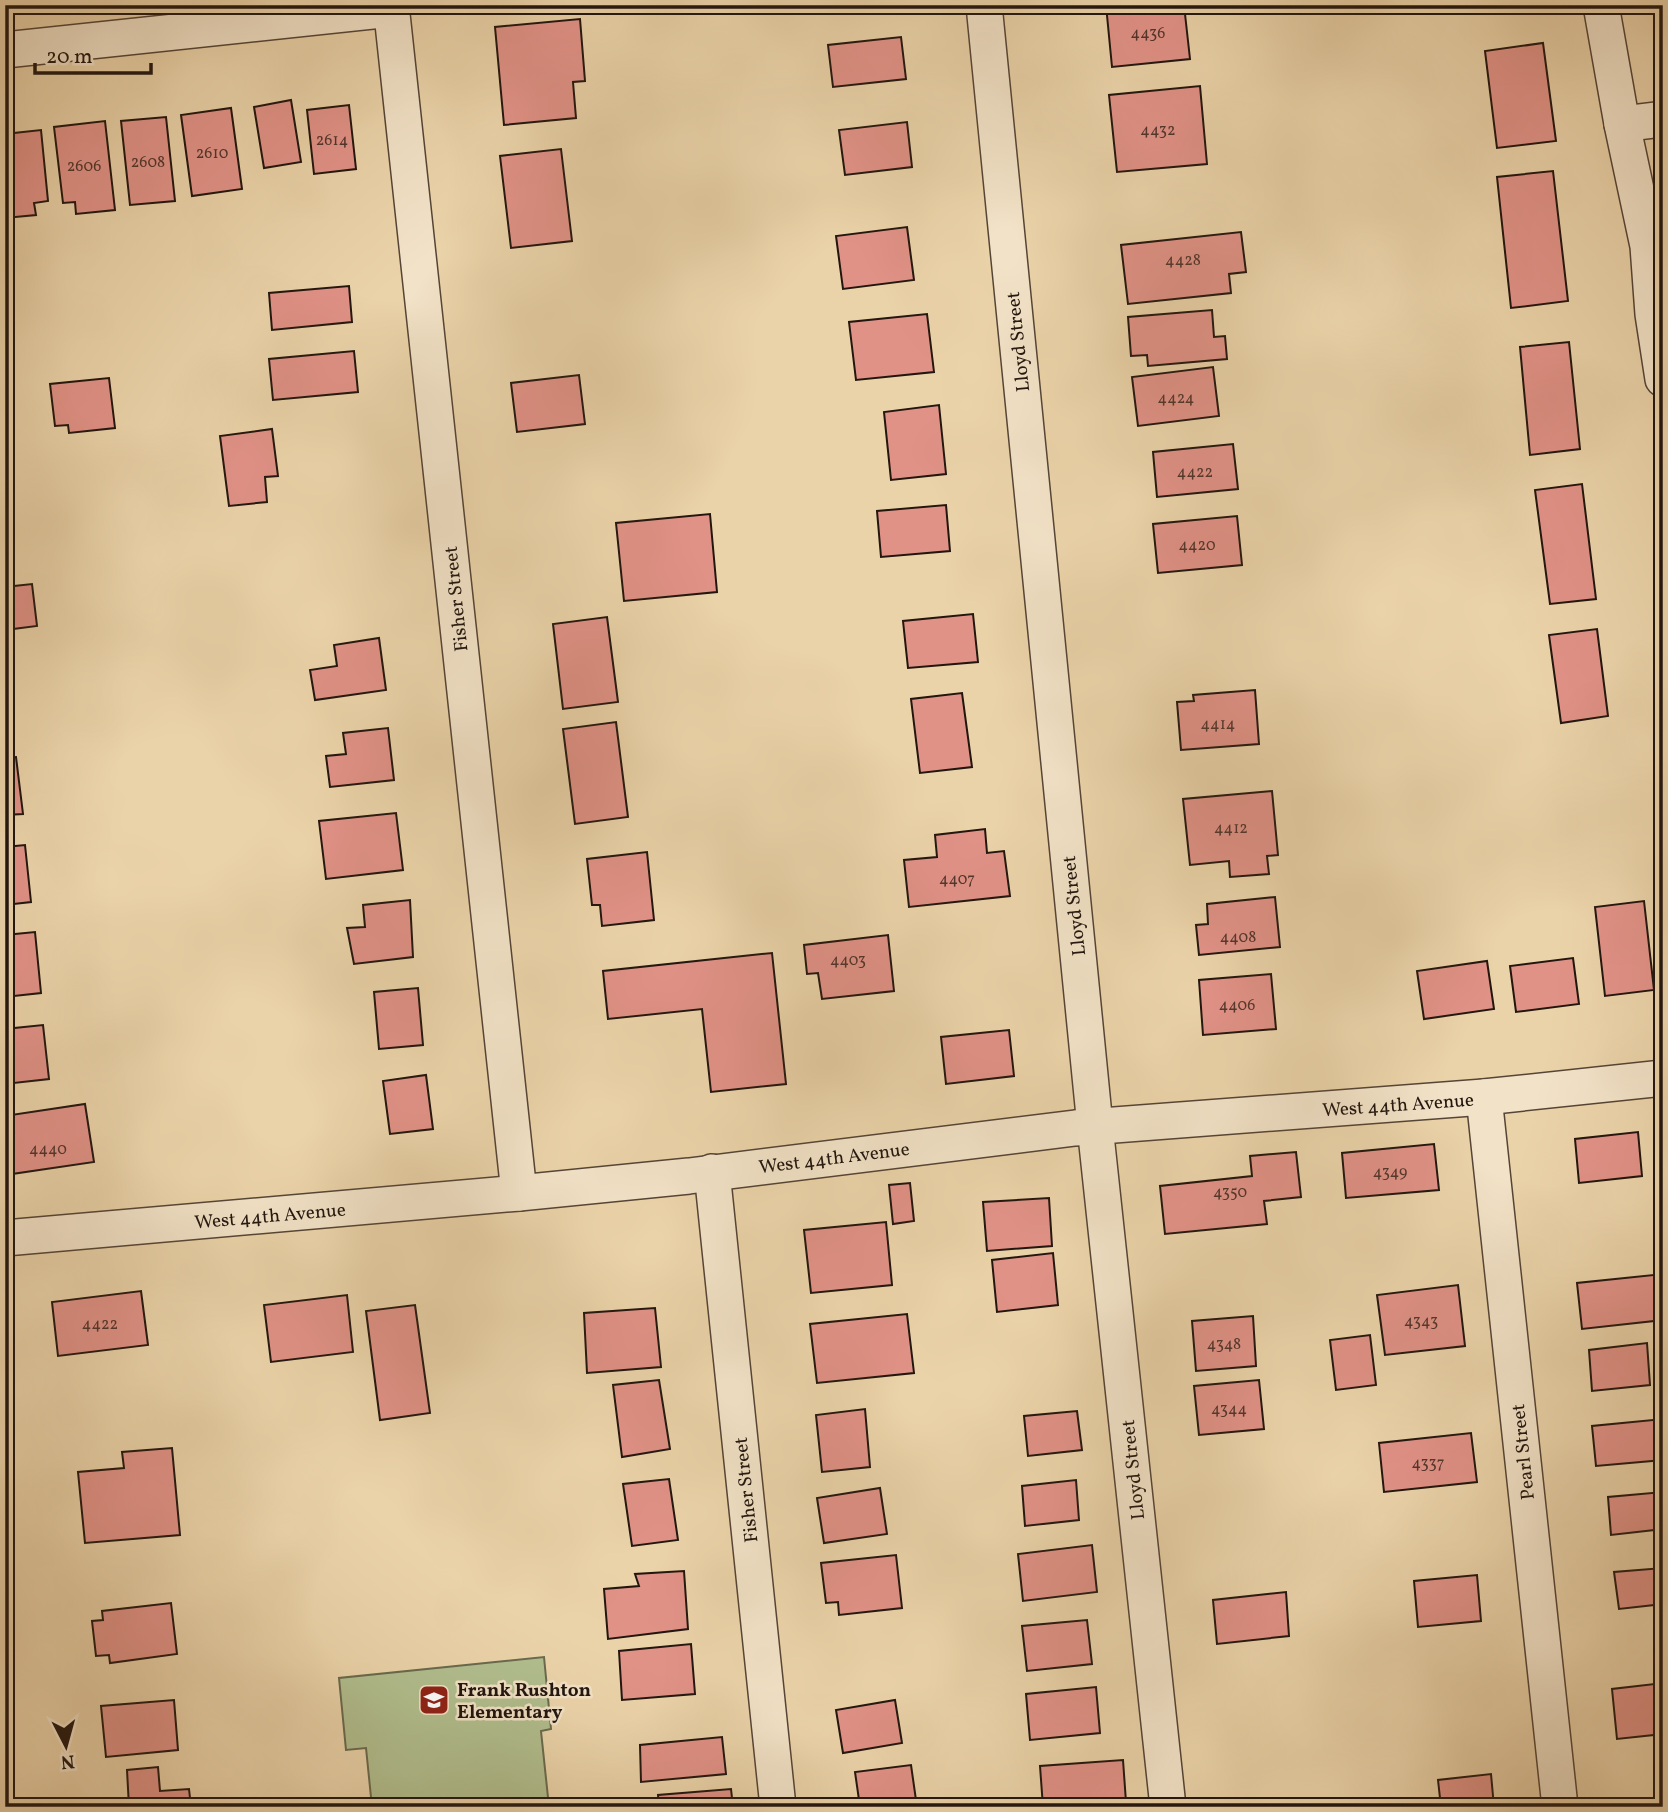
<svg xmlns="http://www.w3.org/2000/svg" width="1668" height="1812" font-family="Vollkorn,serif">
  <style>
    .green { fill: #b1be8e; stroke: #6a6a4e; stroke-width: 2 }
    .building { fill: #e19287; stroke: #22160f; stroke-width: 2 }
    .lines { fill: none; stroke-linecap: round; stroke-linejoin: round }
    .street-casing { stroke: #544536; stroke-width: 38 }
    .street { stroke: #f2e2c7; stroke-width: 35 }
    .labels { text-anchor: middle; stroke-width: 5; stroke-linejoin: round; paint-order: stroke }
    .number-label { font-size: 16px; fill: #52352d }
    .street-label { font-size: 19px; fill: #22160f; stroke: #f2e2c7 }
    .poi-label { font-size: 19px; font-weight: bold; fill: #22160f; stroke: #f2e2c7; text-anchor: start }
  </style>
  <rect width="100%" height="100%" fill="#ebd3a9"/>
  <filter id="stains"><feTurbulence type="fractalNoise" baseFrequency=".00286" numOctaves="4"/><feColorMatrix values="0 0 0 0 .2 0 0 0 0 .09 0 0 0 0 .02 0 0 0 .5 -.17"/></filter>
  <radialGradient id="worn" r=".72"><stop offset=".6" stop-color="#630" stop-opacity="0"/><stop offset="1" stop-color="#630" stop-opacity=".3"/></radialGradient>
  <!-- green -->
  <path class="green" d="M544 1657 551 1729 541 1731 549 1807H372L366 1748 346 1750 339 1678Z"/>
  <!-- building -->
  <g class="building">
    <path d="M1106 5H1184L1190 59 1112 67Z"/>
    <path d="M580 19 585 81 573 82 576 118 504 125 495 27Z"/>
    <path d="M901 37 906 79 833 87 828 45Z"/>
    <path d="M1543 43 1556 141 1497 148 1485 51Z"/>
    <path d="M1200 86 1207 164 1117 172 1109 95Z"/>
    <path d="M291 100 301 162 264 168 254 107Z"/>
    <path d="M349 105 356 169 314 174 307 110Z"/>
    <path d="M231 108 242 189 192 196 181 115Z"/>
    <path d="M166 117 175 201 130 205 121 121Z"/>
    <path d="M105 121 115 210 76 214 75 202 63 203 54 127Z"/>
    <path d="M907 122 912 167 845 175 839 130Z"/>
    <path d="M41 130 48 201 34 203 36 215 5 218V134Z"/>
    <path d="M561 149 572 241 511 248 500 156Z"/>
    <path d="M1553 171 1568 301 1511 308 1497 177Z"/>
    <path d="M907 227 914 280 843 289 836 236Z"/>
    <path d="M1241 232 1246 272 1229 274 1231 293 1128 304 1121 245Z"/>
    <path d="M349 286 352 322 272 330 269 293Z"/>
    <path d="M1212 310 1214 337 1225 336 1227 359 1148 366 1147 355 1131 356 1128 317Z"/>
    <path d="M927 314 934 372 856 380 849 322Z"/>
    <path d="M1569 342 1580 449 1530 455 1520 347Z"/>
    <path d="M354 351 358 392 273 400 269 359Z"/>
    <path d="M1213 367 1219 416 1138 426 1132 377Z"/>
    <path d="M579 375 585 424 517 432 511 383Z"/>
    <path d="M109 378 115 428 69 433 68 425 55 426 50 384Z"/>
    <path d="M939 405 946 474 891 480 884 412Z"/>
    <path d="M272 429 278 476 265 477 267 502 229 506 220 436Z"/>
    <path d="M1233 444 1238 489 1157 497 1153 452Z"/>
    <path d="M1582 484 1596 599 1550 604 1535 490Z"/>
    <path d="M946 505 950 551 881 557 877 511Z"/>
    <path d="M710 514 717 592 624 601 616 523Z"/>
    <path d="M1237 516 1242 565 1158 573 1153 524Z"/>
    <path d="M5 526H8L13 568 5 569Z"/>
    <path d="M32 584 37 626 5 630V587Z"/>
    <path d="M973 614 978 662 908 668 903 621Z"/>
    <path d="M607 617 618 702 563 709 553 624Z"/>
    <path d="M1597 629 1608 716 1561 723 1549 635Z"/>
    <path d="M379 638 386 690 315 700 310 670 337 666 334 645Z"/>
    <path d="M5 671 12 725 5 726Z"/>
    <path d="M1255 690 1259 744 1181 750 1177 702 1194 701 1193 695Z"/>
    <path d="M962 693 972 767 920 773 911 699Z"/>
    <path d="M616 722 628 817 575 824 563 729Z"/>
    <path d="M388 728 394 780 330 787 326 756 346 754 343 733Z"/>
    <path d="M16 757 23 814 5 815V758Z"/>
    <path d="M1272 791 1278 855 1267 856 1269 874 1230 877 1229 861 1190 865 1183 799Z"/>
    <path d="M396 813 403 870 326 879 319 821Z"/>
    <path d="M985 829 987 853 1004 851 1010 896 909 907 904 860 937 857 935 835Z"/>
    <path d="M25 845 31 902 5 905V847Z"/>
    <path d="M647 852 654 920 602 926 600 905H592L587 859Z"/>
    <path d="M1275 897 1280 947 1199 955 1196 925 1208 924 1207 904Z"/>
    <path d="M410 900 413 957 354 964 347 928 365 927 363 905Z"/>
    <path d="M1644 901 1654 990 1605 996 1595 907Z"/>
    <path d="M35 932 41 993 5 997V935Z"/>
    <path d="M888 935 894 991 822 999 818 973 807 974 804 945Z"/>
    <path d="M772 953 786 1084 711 1092 702 1009 608 1019 603 971Z"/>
    <path d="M1573 958 1579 1004 1516 1012 1510 966Z"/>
    <path d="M1487 961 1494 1009 1424 1019 1417 971Z"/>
    <path d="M1271 974 1276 1029 1203 1035 1199 980Z"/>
    <path d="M418 988 423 1045 379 1049 374 992Z"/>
    <path d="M43 1025 49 1079 5 1084V1029Z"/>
    <path d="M1009 1030 1014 1076 946 1084 941 1037Z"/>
    <path d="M426 1075 433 1129 390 1134 383 1081Z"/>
    <path d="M85 1104 94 1162 5 1175V1134L14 1132 11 1115Z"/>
    <path d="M1638 1132 1642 1176 1579 1183 1575 1139Z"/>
    <path d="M1434 1144 1439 1190 1346 1198 1342 1153Z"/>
    <path d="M1296 1152 1301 1197 1264 1201 1267 1224 1165 1234 1160 1186 1252 1176 1250 1156Z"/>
    <path d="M910 1183 914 1221 893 1224 889 1185Z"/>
    <path d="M1049 1198 1052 1246 987 1251 983 1202Z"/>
    <path d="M886 1222 892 1285 811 1293 804 1230Z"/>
    <path d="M1053 1253 1058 1305 997 1312 992 1260Z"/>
    <path d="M1663 1274V1320L1582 1329 1577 1283Z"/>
    <path d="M1458 1285 1465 1346 1385 1355 1377 1295Z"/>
    <path d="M141 1291 148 1345 58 1356 52 1302Z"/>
    <path d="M347 1295 353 1352 271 1362 264 1305Z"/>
    <path d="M415 1305 430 1413 380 1420 366 1311Z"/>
    <path d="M655 1308 661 1367 587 1373 584 1313Z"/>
    <path d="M907 1314 914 1373 817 1383 810 1324Z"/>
    <path d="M1253 1316 1256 1366 1196 1371 1192 1321Z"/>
    <path d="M1370 1335 1376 1385 1336 1390 1330 1340Z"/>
    <path d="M1647 1343 1650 1385 1592 1391 1589 1350Z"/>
    <path d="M659 1380 670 1449 622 1457 613 1385Z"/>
    <path d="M1259 1380 1264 1429 1199 1435 1194 1386Z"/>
    <path d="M865 1409 870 1467 822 1472 816 1415Z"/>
    <path d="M1077 1411 1082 1450 1028 1456 1024 1416Z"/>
    <path d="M1663 1419V1460L1596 1466 1592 1426Z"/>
    <path d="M1471 1433 1477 1482 1384 1492 1379 1443Z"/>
    <path d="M172 1448 180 1535 85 1543 78 1472 124 1468 122 1452Z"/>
    <path d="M669 1479 678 1540 632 1546 623 1484Z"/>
    <path d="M1076 1480 1079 1520 1025 1526 1022 1486Z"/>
    <path d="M880 1488 887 1534 824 1543 817 1498Z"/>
    <path d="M1663 1492V1529L1611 1535 1608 1497Z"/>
    <path d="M1092 1545 1097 1592 1023 1601 1018 1554Z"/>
    <path d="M896 1555 902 1608 839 1615 838 1602 826 1603 821 1563Z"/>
    <path d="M1663 1568V1604L1619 1609 1614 1572Z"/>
    <path d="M684 1571 688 1629 608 1639 604 1589 639 1586 635 1574Z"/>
    <path d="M1477 1575 1481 1621 1418 1627 1414 1581Z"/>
    <path d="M1286 1592 1289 1636 1217 1644 1213 1600Z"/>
    <path d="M171 1603 177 1654 110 1663 109 1655 96 1656 92 1621 103 1620 102 1611Z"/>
    <path d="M1087 1620 1092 1664 1027 1671 1022 1626Z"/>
    <path d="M691 1644 695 1694 622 1700 619 1651Z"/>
    <path d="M1663 1683V1734L1617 1739 1612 1689Z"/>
    <path d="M1096 1687 1100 1733 1030 1740 1026 1694Z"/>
    <path d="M174 1700 178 1750 106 1757 101 1706Z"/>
    <path d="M895 1700 902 1743 843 1753 836 1710Z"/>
    <path d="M722 1737 726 1774 641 1782 640 1745Z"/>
    <path d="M1123 1760 1126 1802 1107 1804V1807H1043L1040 1766Z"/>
    <path d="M911 1765 917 1807H860L855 1772Z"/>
    <path d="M158 1767 160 1791 189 1789 191 1807H129L127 1770Z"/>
    <path d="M1491 1774 1494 1807H1441L1438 1780Z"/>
    <path d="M731 1789 733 1807H659L658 1795Z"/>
    <path d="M1356 1798 1357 1807H1300L1299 1804Z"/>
  </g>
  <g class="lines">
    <!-- street casing -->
    <g class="street-casing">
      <g id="street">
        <path d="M391 5 519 1193"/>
        <path d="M984 5 1095 1126 1168 1807"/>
        <path d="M1601 5 1622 124 1648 246 1653 314 1663 379"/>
        <path d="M5 50 391 9"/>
        <path d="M1622 124 1663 119"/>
        <path d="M1484 1097 1560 1807"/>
        <path d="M712 1172 778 1807"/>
        <path d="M5 1238 519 1193 689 1176 1075 1128 1484 1097 1663 1078"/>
      </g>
    </g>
    <!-- street -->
    <use href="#street" class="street"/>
  </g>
  <!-- icons -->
  <defs>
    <g id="school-square" transform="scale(1.575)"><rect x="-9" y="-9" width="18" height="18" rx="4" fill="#8f2418" stroke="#f2e2c7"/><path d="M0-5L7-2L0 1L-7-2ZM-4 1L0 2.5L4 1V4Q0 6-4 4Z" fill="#fff"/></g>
  </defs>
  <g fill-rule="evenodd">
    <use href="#school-square" x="434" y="1700"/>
  </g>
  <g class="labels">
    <!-- number labels -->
    <g class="number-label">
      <text x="1148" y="38">4436</text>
      <text x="1158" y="135">4432</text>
      <text x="332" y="145">2614</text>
      <text x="212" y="158">2610</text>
      <text x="148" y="167">2608</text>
      <text x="84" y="171">2606</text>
      <text x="1183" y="265">4428</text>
      <text x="1176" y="403">4424</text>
      <text x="1195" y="477">4422</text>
      <text x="1197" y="550">4420</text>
      <text x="1218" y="729">4414</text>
      <text x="1231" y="833">4412</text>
      <text x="957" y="884">4407</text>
      <text x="1238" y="942">4408</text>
      <text x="848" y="965">4403</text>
      <text x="1237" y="1010">4406</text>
      <text x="48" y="1154">4440</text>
      <text x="1390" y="1177">4349</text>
      <text x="1230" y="1197">4350</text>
      <text x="1421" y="1326">4343</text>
      <text x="100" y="1329">4422</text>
      <text x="1224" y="1349">4348</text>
      <text x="1229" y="1414">4344</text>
      <text x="1428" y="1468">4337</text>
    </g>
    <!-- street labels -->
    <g class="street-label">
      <text transform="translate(1017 342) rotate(-96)" y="7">Lloyd Street</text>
      <text transform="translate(455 599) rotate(-96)" y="7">Fisher Street</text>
      <text transform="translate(1073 906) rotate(-96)" y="7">Lloyd Street</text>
      <text transform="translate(1398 1104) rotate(-4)" y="7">West 44th Avenue</text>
      <text transform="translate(834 1157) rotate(-7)" y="7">West 44th Avenue</text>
      <text transform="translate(270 1215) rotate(-5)" y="7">West 44th Avenue</text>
      <text transform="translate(1522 1452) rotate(-96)" y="7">Pearl Street</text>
      <text transform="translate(1132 1470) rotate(-96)" y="7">Lloyd Street</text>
      <text transform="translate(745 1490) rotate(-96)" y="7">Fisher Street</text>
    </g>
    <!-- poi labels -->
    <g class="poi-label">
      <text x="457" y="1696">Frank Rushton<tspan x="457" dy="22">Elementary</tspan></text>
    </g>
  </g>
  <!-- margin -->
  <rect width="1668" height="1812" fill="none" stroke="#ebd3a9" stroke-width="28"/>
  <rect x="7" y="7" width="1654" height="1798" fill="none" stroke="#22160f" stroke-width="3.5"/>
  <rect x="14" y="14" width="1640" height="1784" fill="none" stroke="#22160f" stroke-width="2"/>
  <!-- north arrow -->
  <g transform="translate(66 1746) rotate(174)" stroke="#f2e2c7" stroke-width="5" paint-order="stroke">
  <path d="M0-5L12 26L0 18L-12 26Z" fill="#22160f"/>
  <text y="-10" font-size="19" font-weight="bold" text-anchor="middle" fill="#22160f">N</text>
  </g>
  <!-- scale -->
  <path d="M35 63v10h116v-10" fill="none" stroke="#22160f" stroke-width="3.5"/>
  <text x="46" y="63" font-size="21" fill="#22160f" stroke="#f2e2c7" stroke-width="5" paint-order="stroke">20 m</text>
  <rect width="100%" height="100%" filter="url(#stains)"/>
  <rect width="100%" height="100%" fill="url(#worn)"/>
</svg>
